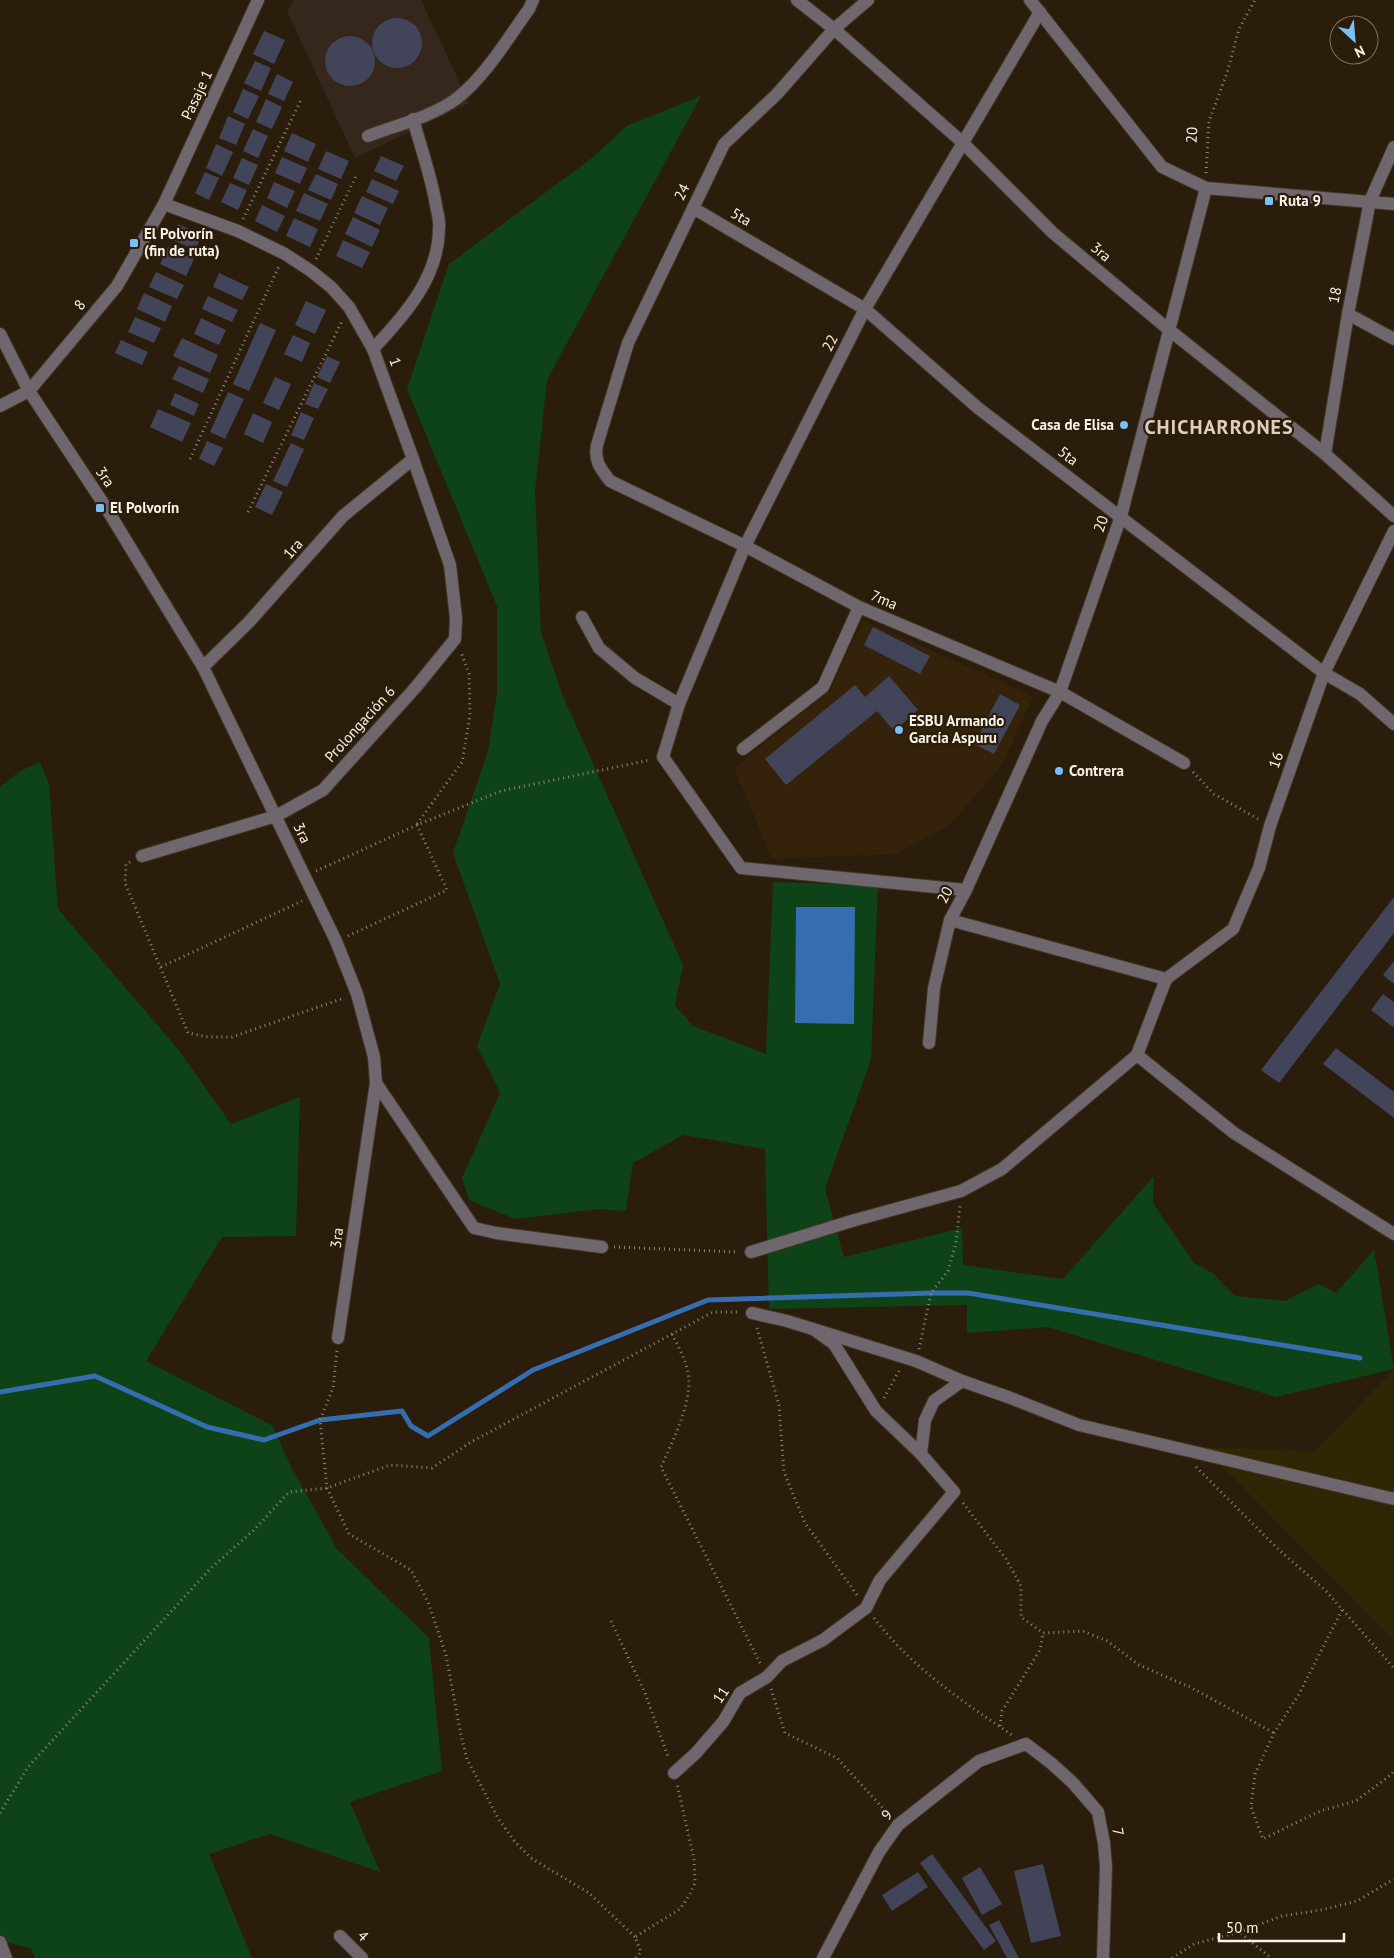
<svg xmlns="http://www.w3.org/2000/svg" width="1394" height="1958" font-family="'PT Sans',sans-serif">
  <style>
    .industrial { fill: #36271c }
    .built { fill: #34230a }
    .green { fill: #0e4318 }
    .sand { fill: #2e2605 }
    .water { fill: #346eb1 }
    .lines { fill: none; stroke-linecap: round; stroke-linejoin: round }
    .stream { stroke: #346eb1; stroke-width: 5 }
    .building { fill: #424459 }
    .minor-casing { stroke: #433725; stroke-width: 14 }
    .path { stroke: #918778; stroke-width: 3; stroke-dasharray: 1 4; stroke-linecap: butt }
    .minor { stroke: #70676e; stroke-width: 12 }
    .poi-dot { fill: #7abff8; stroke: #2a1d0b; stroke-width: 2 }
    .labels { text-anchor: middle; stroke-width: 4.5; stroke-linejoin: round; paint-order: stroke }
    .street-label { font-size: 15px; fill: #faf2e6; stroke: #2a1d0b }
    .poi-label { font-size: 15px; font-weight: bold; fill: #faf2e6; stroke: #2a1d0b; text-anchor: start }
    .district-label { font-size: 20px; font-weight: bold; letter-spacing: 1px; fill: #e0cfb8; stroke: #2a1d0b }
  </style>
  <rect width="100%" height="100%" fill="#2a1d0b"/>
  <!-- industrial -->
  <path class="industrial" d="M294 0H421L469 103 355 158 287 11Z"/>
  <!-- built -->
  <path class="built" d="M863 620 1033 696 1002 765 949 826 895 854 772 859 734 768 830 691Z"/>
  <!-- green -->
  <g class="green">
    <path d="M701 96 547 380 535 491 541 632 562 694 683 965 675 1005 693 1026 766 1054 773 882 878 885 871 1059 825 1189 844 1257 962 1228 963 1265 1063 1279 1154 1176 1153 1203 1193 1262 1214 1274 1235 1296 1285 1301 1319 1284 1336 1293 1374 1250 1394 1369 1276 1397 1048 1327 967 1333V1305L769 1309 765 1149 683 1135 633 1163 626 1211 599 1209 515 1219 469 1200 462 1178 500 1093 477 1046 500 984 453 853 488 751 497 693V606L407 389 449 264 592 158 628 125Z"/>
    <path d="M40 762 49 784 58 909 178 1049 231 1124 300 1097 296 1236 222 1237 146 1361 273 1426 290 1465 337 1549 429 1638 442 1771 350 1802 380 1872 270 1834 209 1854 252 1958H35L31 1948 0 1941V787L20 771Z"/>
  </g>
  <!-- sand -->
  <path class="sand" d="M1394 1369V1641L1203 1447 1314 1452Z"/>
  <!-- water -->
  <path class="water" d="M796 907H855L854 1024 795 1023Z"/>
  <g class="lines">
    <!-- stream -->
    <path class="stream" d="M0 1392 95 1376 207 1427 264 1440 320 1420 402 1411 411 1426 428 1436 533 1370 708 1300 931 1293H968L1360 1358"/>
  </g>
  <!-- building -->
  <g class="building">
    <circle cx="397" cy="43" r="25"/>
    <path d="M264 31 285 40 274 64 253 54Z"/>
    <circle cx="350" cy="61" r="25"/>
    <path d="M255 61 271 68 261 91 244 83Z"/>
    <path d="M277 74 293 82 284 101 268 94Z"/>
    <path d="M243 89 259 96 248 119 233 112Z"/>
    <path d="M266 99 282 107 272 129 256 122Z"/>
    <path d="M228 116 245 124 236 145 219 138Z"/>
    <path d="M253 129 268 136 258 158 243 151Z"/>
    <path d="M292 133 316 144 308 162 284 151Z"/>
    <path d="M216 144 233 152 222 176 206 168Z"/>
    <path d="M326 151 349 161 341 179 318 169Z"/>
    <path d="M381 156 404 166 396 181 374 171Z"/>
    <path d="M282 157 307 168 300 184 275 173Z"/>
    <path d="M242 158 258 165 249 185 233 178Z"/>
    <path d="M205 172 219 178 209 200 195 193Z"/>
    <path d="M316 174 338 184 331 200 308 190Z"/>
    <path d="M372 179 399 191 393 204 366 192Z"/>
    <path d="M274 182 295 191 287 208 267 198Z"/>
    <path d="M230 183 247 190 238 210 221 202Z"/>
    <path d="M304 193 328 204 320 221 296 211Z"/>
    <path d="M362 196 388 208 380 225 354 213Z"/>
    <path d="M262 205 285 216 277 232 255 221Z"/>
    <path d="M353 217 380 230 372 247 345 234Z"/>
    <path d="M294 218 318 229 310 247 286 236Z"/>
    <path d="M178 224 202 235 195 250 171 239Z"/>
    <path d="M343 240 370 252 362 268 336 256Z"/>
    <path d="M168 247 194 259 186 276 160 264Z"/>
    <path d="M156 272 184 285 177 299 149 287Z"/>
    <path d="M219 273 249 287 242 300 213 287Z"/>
    <path d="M144 293 172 306 165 322 137 309Z"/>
    <path d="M208 296 238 310 232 322 202 309Z"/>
    <path d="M306 301 326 310 315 334 295 325Z"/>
    <path d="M135 317 161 328 154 343 128 332Z"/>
    <path d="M201 318 226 330 219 345 194 334Z"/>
    <path d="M260 323 276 330 249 391 233 384Z"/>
    <path d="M293 335 310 343 302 362 284 354Z"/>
    <path d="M182 338 218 355 210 373 173 356Z"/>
    <path d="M121 340 148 352 142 365 115 353Z"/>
    <path d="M327 356 340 362 330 383 317 377Z"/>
    <path d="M179 366 209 379 203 393 172 379Z"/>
    <path d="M275 377 291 384 279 410 263 403Z"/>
    <path d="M314 383 328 389 318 409 305 404Z"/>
    <path d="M228 392 244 399 225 439 210 432Z"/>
    <path d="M175 393 199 404 194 416 170 405Z"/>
    <path d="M158 409 191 423 182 442 150 427Z"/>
    <path d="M301 412 314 418 304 440 291 435Z"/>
    <path d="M253 413 272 422 263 443 244 434Z"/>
    <path d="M207 441 223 448 214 466 199 459Z"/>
    <path d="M291 443 304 449 287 487 273 481Z"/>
    <path d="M266 484 283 492 272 515 255 507Z"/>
    <path d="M873 627 930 656 920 674 864 645Z"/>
    <path d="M889 676 918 710 894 731 877 711 786 785 765 759 855 685 865 697Z"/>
    <path d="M1000 694 1020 705 994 754 974 744Z"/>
    <path d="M1394 897V933L1279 1083 1261 1070Z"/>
    <path d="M1394 961V984L1383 975Z"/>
    <path d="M1383 994 1394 1002V1028L1371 1010Z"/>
    <path d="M1336 1048 1394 1092V1118L1323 1064Z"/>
    <path d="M932 1854 996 1941 984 1950 920 1863Z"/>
    <path d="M1043 1864 1061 1936 1031 1943 1014 1871Z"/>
    <path d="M980 1867 1002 1904 982 1915 962 1878Z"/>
    <path d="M918 1872 928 1887 892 1911 882 1895Z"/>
    <path d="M999 1920 1019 1958H1007L989 1925Z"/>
  </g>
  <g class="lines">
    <!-- minor casing -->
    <g class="minor-casing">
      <g id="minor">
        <path d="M797 0 834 29 962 142 1053 233 1168 329 1325 454 1394 516"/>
        <path d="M868 0 834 29 777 94 724 144 628 343 597 445C594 461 600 468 610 481L745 546 859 607 1060 692 1184 763"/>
        <path d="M1030 0 1162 167 1206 188 1394 204"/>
        <path d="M368 136C397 125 431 117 456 99 485 77 508 38 529 9L533 0"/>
        <path d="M693 208 865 309 978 408 1324 673 1360 694 1394 724"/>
        <path d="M1348 314 1394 339"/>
        <path d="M0 334 29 391 105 506 203 667 336 941 357 994 374 1057 376 1083 338 1338"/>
        <path d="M373 349C405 315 439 277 439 228 440 220 437 212 436 205 431 176 421 148 413 119"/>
        <path d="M0 406 29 391 117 286 164 204 258 0"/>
        <path d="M1325 454 1348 314 1370 201 1394 147"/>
        <path d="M582 617 599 648 635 678 679 704"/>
        <path d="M203 667 249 622 343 516 413 459"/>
        <path d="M743 749 823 687 859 607"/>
        <path d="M142 856 276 816 323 790 416 687 455 639 456 618 450 565 413 459 373 349 349 307 331 287 311 271 285 254 238 231 164 204"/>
        <path d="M966 890 741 868 663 757 679 704 745 546 865 309 1040 12"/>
        <path d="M950 920 1166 979"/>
        <path d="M1166 979 1233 929 1259 868 1270 826 1324 673 1394 531"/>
        <path d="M929 1043 934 988 950 920 966 890 1042 721 1060 692 1121 516 1206 188"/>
        <path d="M1137 1055 1234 1133 1394 1234"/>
        <path d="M376 1083 474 1228 496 1233 602 1247"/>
        <path d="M751 1252 855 1220 961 1191 1002 1169 1137 1055 1166 979"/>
        <path d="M752 1313 787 1321 916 1361 962 1381"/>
        <path d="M921 1454 925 1420 934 1401 962 1381 1008 1397 1079 1425 1394 1499"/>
        <path d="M674 1773 696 1753 723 1722 740 1693 767 1677 782 1661 823 1640 866 1608 880 1580 954 1492 921 1454 876 1411 834 1344 816 1331"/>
        <path d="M340 1936 362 1958"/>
        <path d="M0 1942 6 1958"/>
        <path d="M823 1958 879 1852 898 1825 979 1761 1026 1744 1051 1763 1073 1783 1098 1812 1104 1843 1106 1867 1103 1958"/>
      </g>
    </g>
    <!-- path -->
    <g class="path">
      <path d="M1206 173 1209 121 1227 73 1239 29 1255 0"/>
      <path d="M243 219 301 100"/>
      <path d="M316 259 356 176"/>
      <path d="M190 459 279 266"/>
      <path d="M248 512 342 321"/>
      <path d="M1193 772 1214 794 1258 819"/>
      <path d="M417 824 462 762 470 715 469 674 461 652"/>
      <path d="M130 862 126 864 125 883 188 1033 208 1037H232L344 998"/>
      <path d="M316 871 417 825 501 791 650 760"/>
      <path d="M348 936 447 890 417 825"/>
      <path d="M161 967 302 901"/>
      <path d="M614 1247 738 1252"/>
      <path d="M757 1328 779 1405 784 1472 805 1523 857 1595"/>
      <path d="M672 1334C679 1348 689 1365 689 1382 688 1411 673 1440 661 1467L761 1665"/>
      <path d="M919 1349 931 1293 948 1271 956 1243 960 1206"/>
      <path d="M337 1351 333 1388 320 1420 327 1488 349 1534 411 1570 428 1602 446 1655 461 1735 467 1759 498 1818 515 1842 531 1858 589 1893 635 1937"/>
      <path d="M884 1398 899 1371"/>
      <path d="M1196 1467 1279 1550 1325 1590 1394 1668"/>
      <path d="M963 1503 1006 1559 1021 1586V1617L1043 1633 1083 1631 1107 1641 1139 1665 1192 1688 1274 1733"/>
      <path d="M1342 1610 1299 1694 1274 1733 1255 1774 1251 1807 1263 1839 1320 1811 1356 1801 1392 1774 1394 1770"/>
      <path d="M874 1618C911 1667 962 1701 1012 1735"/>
      <path d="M611 1621 645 1693 669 1759"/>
      <path d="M771 1689 785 1733 837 1758 889 1815"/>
      <path d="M1000 1726 1002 1711 1040 1650 1043 1633"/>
      <path d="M0 1813 28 1767 211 1568 254 1530 289 1492 327 1488 390 1465 432 1468 471 1442 713 1312H740"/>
      <path d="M1239 1932 1282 1916 1321 1910 1357 1901 1394 1879"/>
      <path d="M636 1958 641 1952 635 1937 680 1909 690 1894 695 1883 694 1859 677 1784"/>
      <path d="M1172 1958 1194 1944 1239 1932 1271 1958"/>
    </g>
    <!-- minor -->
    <use href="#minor" class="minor"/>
  </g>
  <!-- markers -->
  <g class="poi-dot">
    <rect x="1264" y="196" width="10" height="10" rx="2.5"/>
    <rect x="129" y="238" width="10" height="10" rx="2.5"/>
    <circle cx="1124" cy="425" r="5"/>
    <rect x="95" y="503" width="10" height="10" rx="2.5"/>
    <circle cx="899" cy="730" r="5"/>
    <circle cx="1059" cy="771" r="5"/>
  </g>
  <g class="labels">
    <!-- street labels -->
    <g class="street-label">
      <text transform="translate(197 95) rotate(-65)" y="5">Pasaje 1</text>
      <text transform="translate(1192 135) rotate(-87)" y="5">20</text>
      <text transform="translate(682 192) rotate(-64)" y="5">24</text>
      <text transform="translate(741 217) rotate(30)" y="5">5ta</text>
      <text transform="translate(1101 252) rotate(40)" y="5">3ra</text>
      <text transform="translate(1335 295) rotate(-79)" y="5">18</text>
      <text transform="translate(80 305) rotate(-51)" y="5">8</text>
      <text transform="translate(830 343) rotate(-63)" y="5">22</text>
      <text transform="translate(395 362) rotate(70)" y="5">1</text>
      <text transform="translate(1068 456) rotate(37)" y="5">5ta</text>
      <text transform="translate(105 477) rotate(56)" y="5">3ra</text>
      <text transform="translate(1101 524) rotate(-71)" y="5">20</text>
      <text transform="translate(293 549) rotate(-49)" y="5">1ra</text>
      <text transform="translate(884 600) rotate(23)" y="5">7ma</text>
      <text transform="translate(360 724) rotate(-48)" y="5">Prolongación 6</text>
      <text transform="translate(1276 760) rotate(-70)" y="5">16</text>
      <text transform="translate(302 833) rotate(65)" y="5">3ra</text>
      <text transform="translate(945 895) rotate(-63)" y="5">20</text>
      <text transform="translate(337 1238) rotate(-82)" y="5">3ra</text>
      <text transform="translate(721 1695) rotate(-56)" y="5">11</text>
      <text transform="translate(887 1815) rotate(-46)" y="5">9</text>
      <text transform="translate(1118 1832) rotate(80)" y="5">7</text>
      <text transform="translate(363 1936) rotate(46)" y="5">4</text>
    </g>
    <!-- poi labels -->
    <g class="poi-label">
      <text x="1279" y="206">Ruta 9</text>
      <text x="144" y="239">El Polvorín<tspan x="144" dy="17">(fin de ruta)</tspan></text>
      <text x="1114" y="430" text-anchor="end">Casa de Elisa</text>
      <text x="110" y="513">El Polvorín</text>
      <text x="909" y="726">ESBU Armando<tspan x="909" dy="17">García Aspuru</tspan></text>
      <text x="1069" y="776">Contrera</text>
    </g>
    <!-- district labels -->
    <g class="district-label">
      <text x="1219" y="434">CHICHARRONES</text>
    </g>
  </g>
  <!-- north arrow -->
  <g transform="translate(1354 40) rotate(154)"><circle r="24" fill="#2a1d0b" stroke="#7d7263"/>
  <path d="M0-4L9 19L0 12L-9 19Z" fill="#7abff8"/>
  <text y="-8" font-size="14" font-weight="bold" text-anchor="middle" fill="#faf2e6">N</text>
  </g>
  <!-- scale -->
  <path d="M1219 1933v8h125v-8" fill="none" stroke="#faf2e6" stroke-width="2.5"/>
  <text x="1226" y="1933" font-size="15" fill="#faf2e6" stroke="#2a1d0b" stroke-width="4" paint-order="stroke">50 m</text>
</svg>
